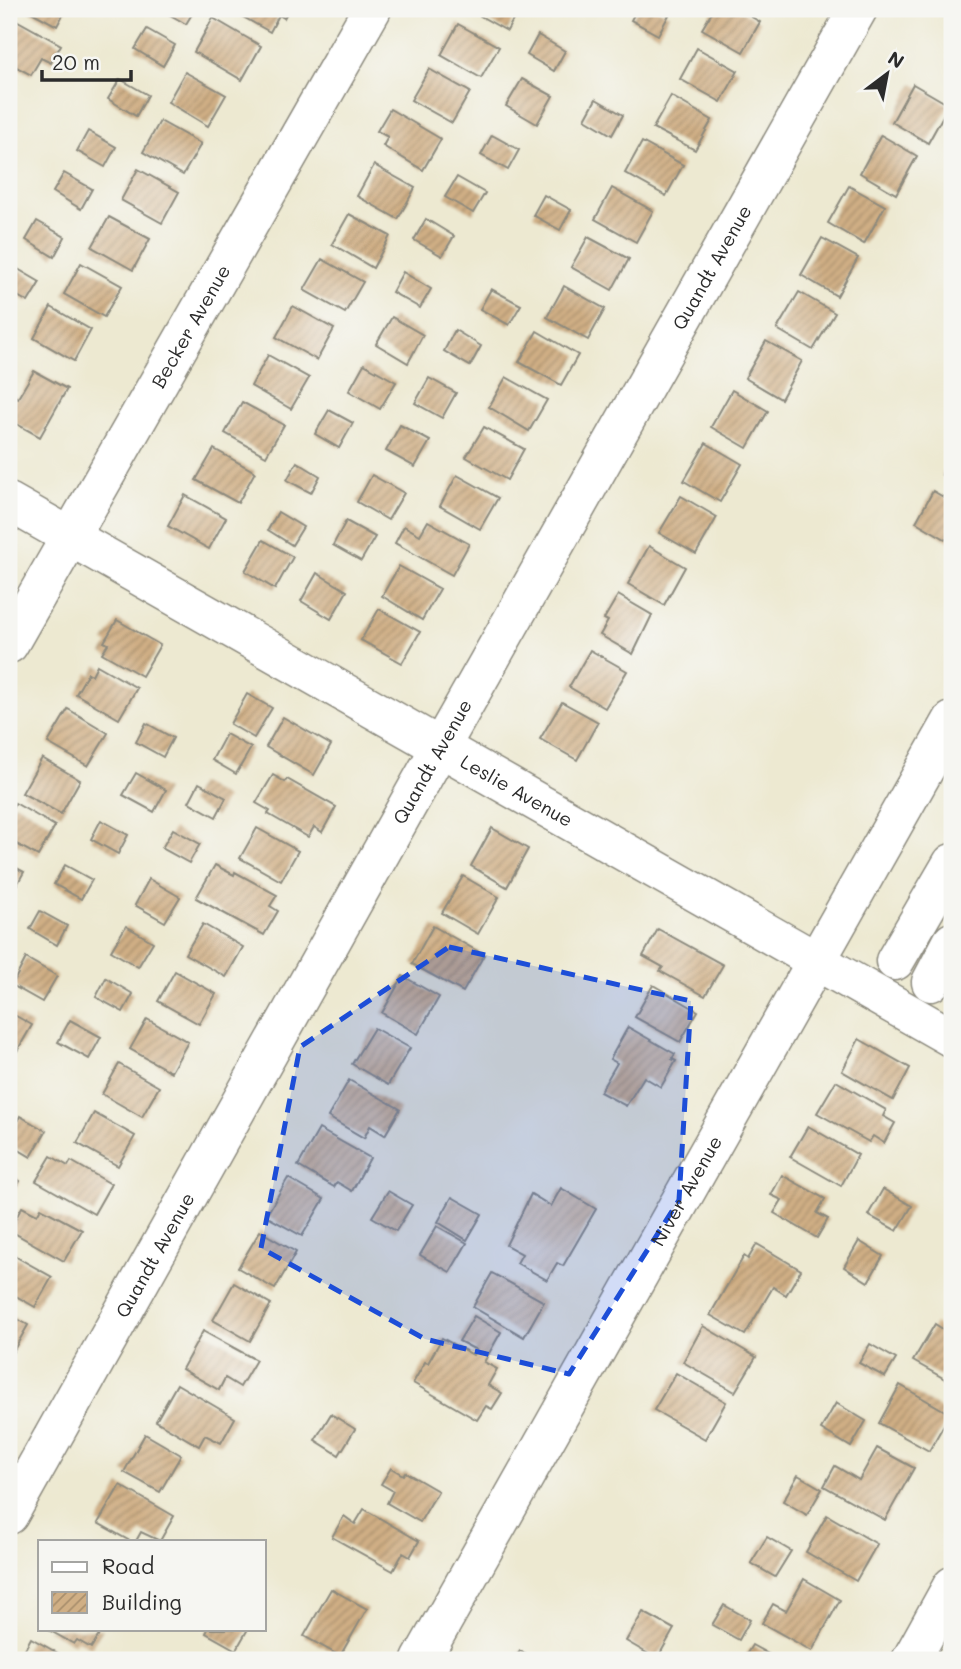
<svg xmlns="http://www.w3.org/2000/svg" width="961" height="1669" font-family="Mali,sans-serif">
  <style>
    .building { fill: url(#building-hatch) }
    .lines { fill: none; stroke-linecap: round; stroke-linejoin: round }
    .minor-casing { stroke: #8c8a7e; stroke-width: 41 }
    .minor { stroke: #fff; stroke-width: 38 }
    .marked { fill: #1d4ed8; fill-opacity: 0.2; stroke: #1d4ed8; stroke-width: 5; stroke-dasharray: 14 9; stroke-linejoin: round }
    .labels { text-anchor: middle; stroke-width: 5; stroke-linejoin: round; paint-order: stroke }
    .street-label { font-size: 19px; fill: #2b2b2b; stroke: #f6f6f2 }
  </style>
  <defs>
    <pattern id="building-hatch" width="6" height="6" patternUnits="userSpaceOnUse" patternTransform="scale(1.75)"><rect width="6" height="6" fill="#d0af85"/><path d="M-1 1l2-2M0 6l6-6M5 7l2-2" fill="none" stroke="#a98f6d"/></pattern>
  </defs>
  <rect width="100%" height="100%" fill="#f6f6f2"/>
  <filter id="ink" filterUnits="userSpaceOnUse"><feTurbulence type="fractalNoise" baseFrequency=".0143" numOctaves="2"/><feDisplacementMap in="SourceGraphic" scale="14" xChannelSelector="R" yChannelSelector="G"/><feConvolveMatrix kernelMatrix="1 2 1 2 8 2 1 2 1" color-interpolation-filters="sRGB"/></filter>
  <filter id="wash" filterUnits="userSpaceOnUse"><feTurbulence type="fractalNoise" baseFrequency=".00686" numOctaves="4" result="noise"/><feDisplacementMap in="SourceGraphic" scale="28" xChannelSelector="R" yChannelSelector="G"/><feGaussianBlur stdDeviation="1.57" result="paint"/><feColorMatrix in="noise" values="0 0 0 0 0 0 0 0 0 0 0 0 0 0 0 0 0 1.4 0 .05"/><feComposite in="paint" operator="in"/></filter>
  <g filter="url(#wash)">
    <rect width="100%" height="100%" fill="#ede9d1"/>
    <g id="blocks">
      <!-- building -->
      <g class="building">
        <path d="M26 9H66L57 26Z"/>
        <path d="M160 9H195L186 24Z"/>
        <path d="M229 9H289L284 18 279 15 270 32Z"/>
        <path d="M468 9H519L507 31Z"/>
        <path d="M637 9H658L669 15 658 35 631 20Z"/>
        <path d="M714 9H738L760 22 743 52 702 29Z"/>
        <path d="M9 16 61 45 51 63 41 58 31 75 9 63Z"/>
        <path d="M213 18 261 46 242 80 194 52Z"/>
        <path d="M458 24 499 47 481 78 441 55Z"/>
        <path d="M147 29 175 45 163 66 135 49Z"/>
        <path d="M538 35 565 51 554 71 527 55Z"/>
        <path d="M697 48 738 71 721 102 680 79Z"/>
        <path d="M429 69 470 92 452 123 411 100Z"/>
        <path d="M185 72 226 95 208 126 168 102Z"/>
        <path d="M120 79 148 95 136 116 108 99Z"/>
        <path d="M522 79 553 96 537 124 506 106Z"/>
        <path d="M913 84 949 105 928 143 892 122Z"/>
        <path d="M671 96 712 120 695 150 653 128Z"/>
        <path d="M596 99 623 115 612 135 585 119Z"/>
        <path d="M390 109 441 139 423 170 383 146 388 137 377 131Z"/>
        <path d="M160 121 201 144 183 175 143 152Z"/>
        <path d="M88 131 116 147 105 167 77 151Z"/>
        <path d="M492 135 519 150 508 170 481 155Z"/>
        <path d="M881 135 917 156 896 194 860 173Z"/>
        <path d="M642 142 683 165 666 196 625 173Z"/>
        <path d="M374 165 415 188 398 219 357 196Z"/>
        <path d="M138 169 179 192 162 223 121 200Z"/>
        <path d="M64 173 92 189 81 209 53 192Z"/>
        <path d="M457 177 485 193 473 213 445 197Z"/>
        <path d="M849 186 885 206 864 244 828 223Z"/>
        <path d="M612 188 653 211 636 242 595 219Z"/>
        <path d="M544 195 571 210 560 230 533 215Z"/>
        <path d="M349 214 390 236 373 268 332 244Z"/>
        <path d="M109 217 150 239 133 270 92 247Z"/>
        <path d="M426 219 454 236 442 256 414 240Z"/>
        <path d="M37 221 65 237 54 257 26 240Z"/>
        <path d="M588 237 629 259 612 290 571 267Z"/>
        <path d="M822 238 858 258 837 296 801 275Z"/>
        <path d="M322 259 363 282 345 313 304 290Z"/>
        <path d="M81 263 122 286 104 317 64 294Z"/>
        <path d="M11 265 40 282 28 302 9 291V270Z"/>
        <path d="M403 272 431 289 420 308 392 292Z"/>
        <path d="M564 286 605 309 588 340 547 317Z"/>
        <path d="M491 289 521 305 509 325 480 309Z"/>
        <path d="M799 292 835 313 813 350 777 329Z"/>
        <path d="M293 306 334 329 317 360 276 337Z"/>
        <path d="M51 307 91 330 74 361 34 338Z"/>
        <path d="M392 317 423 335 408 363 376 344Z"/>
        <path d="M455 330 481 346 470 366 444 351Z"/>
        <path d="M537 331 578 355 561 385 519 362Z"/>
        <path d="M766 341 802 361 781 399 745 378Z"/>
        <path d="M268 355 309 378 291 409 251 386Z"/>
        <path d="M364 364 396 382 380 409 349 391Z"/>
        <path d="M34 371 67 389 40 437 9 420V393L18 398Z"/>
        <path d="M506 377 547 400 529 431 489 407Z"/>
        <path d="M429 378 456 393 442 418 415 403Z"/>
        <path d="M732 390 768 411 747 448 711 427Z"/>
        <path d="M242 402 284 425 266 456 225 433Z"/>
        <path d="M329 410 353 423 339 448 315 434Z"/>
        <path d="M400 425 430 441 415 467 386 451Z"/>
        <path d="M484 427 524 449 507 480 466 457Z"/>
        <path d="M706 443 742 464 720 502 684 481Z"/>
        <path d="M214 449 255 472 238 503 196 480Z"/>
        <path d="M952 457V481L942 475Z"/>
        <path d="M297 462 320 476 311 493 287 480Z"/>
        <path d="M372 475 404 493 388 520 357 502Z"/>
        <path d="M457 475 498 498 480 529 440 506Z"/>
        <path d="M933 491 952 502V543L916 522Z"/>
        <path d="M185 495 226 518 209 549 168 526Z"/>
        <path d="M681 496 717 517 696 554 659 533Z"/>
        <path d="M278 512 303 527 292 545 268 530Z"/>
        <path d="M346 521 375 537 361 561 333 545Z"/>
        <path d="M428 521 469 544 452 575 395 543 404 526 420 535Z"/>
        <path d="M263 540 293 557 275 589 245 571Z"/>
        <path d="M649 546 685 567 664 605 628 584Z"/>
        <path d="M399 566 440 589 422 620 382 596Z"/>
        <path d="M317 573 347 591 331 619 301 601Z"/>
        <path d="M618 595 652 615 633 654 600 635 608 621 604 619Z"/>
        <path d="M379 609 420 632 402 663 361 640Z"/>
        <path d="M117 620 160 645 142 676 102 653 108 644 104 642Z"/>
        <path d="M590 650 627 671 605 708 569 687Z"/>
        <path d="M97 665 137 688 119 719 76 694 88 673 92 675Z"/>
        <path d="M247 694 272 708 254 738 230 724Z"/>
        <path d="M562 702 598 722 577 760 540 739Z"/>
        <path d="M68 709 108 733 88 766 48 743Z"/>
        <path d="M283 717 331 745 314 775 266 747Z"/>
        <path d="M146 723 173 738 163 757 136 742Z"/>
        <path d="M226 734 251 748 236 774 212 760Z"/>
        <path d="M42 758 80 780 61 814 22 793Z"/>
        <path d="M136 773 166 790 154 812 123 795Z"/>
        <path d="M273 775 285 782 287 779 336 807 322 832 314 827 308 837 268 814 270 811 256 803Z"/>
        <path d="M199 783 226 798 216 817 189 802Z"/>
        <path d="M15 803 55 826 38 856 9 840V814Z"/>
        <path d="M101 820 128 835 118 854 91 839Z"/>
        <path d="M257 828 298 851 281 881 240 858Z"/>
        <path d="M492 828 528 849 507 887 471 866Z"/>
        <path d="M173 829 200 844 189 863 162 848Z"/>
        <path d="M9 864 24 872 9 899Z"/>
        <path d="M65 865 92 880 81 899 54 884Z"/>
        <path d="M215 865 234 875 235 872 277 895 270 906 278 911 264 935 196 898Z"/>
        <path d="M463 876 499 897 478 934 442 913Z"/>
        <path d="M149 879 180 897 165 922 135 905Z"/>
        <path d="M40 911 67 926 57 945 30 929Z"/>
        <path d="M203 924 243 947 226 977 185 954Z"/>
        <path d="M126 926 153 942 138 967 111 951Z"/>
        <path d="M433 926 484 955 463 992 412 964Z"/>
        <path d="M658 929 723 965 705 996 660 971 663 967 643 956Z"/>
        <path d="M26 958 57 976 42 1002 12 985Z"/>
        <path d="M175 971 216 994 199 1024 158 1001Z"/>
        <path d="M403 976 439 997 418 1034 382 1013Z"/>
        <path d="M106 978 133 994 123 1012 96 997Z"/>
        <path d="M653 985 698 1011 680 1042 635 1017Z"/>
        <path d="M9 1012 32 1025 17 1051 9 1046Z"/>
        <path d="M147 1019 188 1042 171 1072 130 1049Z"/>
        <path d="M70 1020 101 1037 89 1059 58 1042Z"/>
        <path d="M628 1027 675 1054 672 1059 676 1061 661 1087 644 1077 626 1106 600 1092 617 1063 610 1059Z"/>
        <path d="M374 1028 410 1048 388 1085 352 1064Z"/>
        <path d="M859 1039 910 1068 893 1100 842 1071Z"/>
        <path d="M119 1064 159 1087 142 1117 102 1094Z"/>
        <path d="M349 1080 400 1109 385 1135 370 1126 364 1138 328 1117Z"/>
        <path d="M836 1081 886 1110 883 1116 895 1123 884 1143 873 1136 869 1142 817 1113Z"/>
        <path d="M94 1113 135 1136 118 1166 77 1143Z"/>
        <path d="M20 1116 46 1131 31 1157 9 1144V1136Z"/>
        <path d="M808 1126 858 1155 841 1186 790 1157Z"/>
        <path d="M319 1129 370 1158 352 1191 337 1182 334 1187 298 1166Z"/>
        <path d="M51 1156 68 1166 71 1161 111 1184 94 1214 36 1181Z"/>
        <path d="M9 1174 20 1181 9 1200Z"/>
        <path d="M782 1175 825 1199 817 1213 828 1219 817 1238 774 1213 782 1200 771 1195Z"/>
        <path d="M288 1178 324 1199 302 1236 266 1216Z"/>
        <path d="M561 1188 596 1209 563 1266 557 1263 547 1280 517 1263 522 1254 506 1245 531 1194 551 1206Z"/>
        <path d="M883 1189 912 1206 897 1231 868 1215Z"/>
        <path d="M388 1191 412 1205 396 1231 372 1217Z"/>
        <path d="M452 1197 482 1214 467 1240 438 1222Z"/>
        <path d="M22 1207 37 1215 41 1208 82 1230 64 1261 9 1230Z"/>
        <path d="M437 1226 467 1243 450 1272 420 1255Z"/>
        <path d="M260 1231 296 1252 275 1289 238 1268Z"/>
        <path d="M859 1241 883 1256 868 1282 844 1267Z"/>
        <path d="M757 1244 801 1270 786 1295 773 1287 745 1335 710 1315 744 1256 748 1259Z"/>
        <path d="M11 1254 52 1277 35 1307 9 1292V1258Z"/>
        <path d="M492 1273 544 1302 524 1337 473 1307Z"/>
        <path d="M234 1283 271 1304 250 1341 213 1320Z"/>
        <path d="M9 1314 28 1325 11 1355 9 1354Z"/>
        <path d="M474 1316 501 1332 484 1362 497 1369 488 1385 502 1393 492 1409 486 1406 477 1420 413 1383 425 1362 428 1363 442 1338 473 1355 476 1350 459 1341Z"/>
        <path d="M935 1324 952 1335V1383L913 1361Z"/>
        <path d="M703 1326 756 1357 735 1392 683 1362Z"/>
        <path d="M203 1331 256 1360 240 1387 225 1378 219 1390 182 1369Z"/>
        <path d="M870 1344 896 1359 885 1377 859 1363Z"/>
        <path d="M676 1373 726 1402 705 1439 654 1410Z"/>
        <path d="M177 1384 235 1418 221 1443 205 1435 199 1446 156 1421Z"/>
        <path d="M900 1385 950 1414 929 1451 879 1423Z"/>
        <path d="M836 1403 866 1421 851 1447 821 1429Z"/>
        <path d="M331 1414 355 1429 339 1455 315 1440Z"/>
        <path d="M145 1434 181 1455 160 1492 124 1472Z"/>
        <path d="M877 1448 914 1468 885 1520 824 1486 835 1466 859 1480Z"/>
        <path d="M391 1468 403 1475 405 1472 438 1491 420 1522 387 1503 393 1491 381 1484Z"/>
        <path d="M798 1475 822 1489 807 1515 783 1501Z"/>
        <path d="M120 1485 174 1516 160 1541 141 1532 136 1541H130L98 1523Z"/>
        <path d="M364 1509 419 1541 410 1557 403 1553 393 1571 332 1537 344 1516 355 1524Z"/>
        <path d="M827 1515 877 1544 856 1581 806 1552Z"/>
        <path d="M767 1537 791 1551 775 1577 751 1563Z"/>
        <path d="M804 1579 840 1600 812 1651 762 1623 773 1604 786 1611Z"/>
        <path d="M331 1589 367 1609 340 1656 304 1636Z"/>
        <path d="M724 1605 750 1620 739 1640 712 1625Z"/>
        <path d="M643 1612 674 1629 657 1659 626 1641Z"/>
        <path d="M47 1629H103L91 1648 77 1640 74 1644Z"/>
        <path d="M208 1629H248L236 1650 206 1633Z"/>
        <path d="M31 1638 70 1660H19Z"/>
        <path d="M752 1645 779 1660H743Z"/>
        <path d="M520 1651 536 1660H514Z"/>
      </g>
    </g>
  </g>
  <g filter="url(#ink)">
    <use href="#blocks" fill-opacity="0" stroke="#8c8a7e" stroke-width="2"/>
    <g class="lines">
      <!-- minor casing -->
      <g class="minor-casing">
        <g id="minor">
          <path id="s1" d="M9 502 952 1038"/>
          <path id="s2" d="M9 644 372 9"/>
          <path d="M895 961 952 863"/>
          <path d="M931 982 952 942"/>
          <path id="s3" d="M9 1515 424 776 858 9"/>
          <path id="s4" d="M421 1660 952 721"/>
          <path d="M911 1660 952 1586"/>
        </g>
      </g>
      <!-- minor -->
      <use href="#minor" class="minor"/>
    </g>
  </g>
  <!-- marked area -->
  <path class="marked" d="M449 947 691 1001 679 1200 569 1374 425 1339 261 1248 300 1047Z"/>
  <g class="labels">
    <!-- street labels -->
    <g class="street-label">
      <text dy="7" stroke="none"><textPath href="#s3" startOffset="1432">Quandt Avenue</textPath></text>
      <text dy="7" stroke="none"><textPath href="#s2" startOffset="366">Becker Avenue</textPath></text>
      <text dy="7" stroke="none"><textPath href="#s3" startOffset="864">Quandt Avenue</textPath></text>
      <text dy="7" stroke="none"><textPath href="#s1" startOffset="584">Leslie Avenue</textPath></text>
      <text dy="7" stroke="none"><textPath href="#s4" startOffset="539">Niver Avenue</textPath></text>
      <text dy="7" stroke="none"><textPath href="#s3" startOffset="298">Quandt Avenue</textPath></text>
    </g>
  </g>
  <!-- margin -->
  <rect width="961" height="1669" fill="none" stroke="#f6f6f2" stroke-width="35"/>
  <!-- legend -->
  <rect x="38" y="1540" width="228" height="91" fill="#f6f6f2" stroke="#a5a5a2" stroke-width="2"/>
  <rect x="52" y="1562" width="35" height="10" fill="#ffffff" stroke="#a5a5a2" stroke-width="2"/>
  <text x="102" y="1574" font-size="21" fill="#2b2b2b">Road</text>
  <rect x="52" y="1592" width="35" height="21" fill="url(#building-hatch)" stroke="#a5a5a2" stroke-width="2"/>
  <text x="102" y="1610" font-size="21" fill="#2b2b2b">Building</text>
  <!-- north arrow -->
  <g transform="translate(887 74) rotate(32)" stroke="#f6f6f2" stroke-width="5" paint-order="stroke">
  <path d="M0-5L12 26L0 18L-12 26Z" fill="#2b2b2b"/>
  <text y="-10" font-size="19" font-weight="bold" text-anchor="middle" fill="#2b2b2b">N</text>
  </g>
  <!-- scale -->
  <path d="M42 70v10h89v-10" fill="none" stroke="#2b2b2b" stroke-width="3.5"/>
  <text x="52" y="70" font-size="21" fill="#2b2b2b" stroke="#f6f6f2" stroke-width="5" paint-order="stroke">20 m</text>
</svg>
